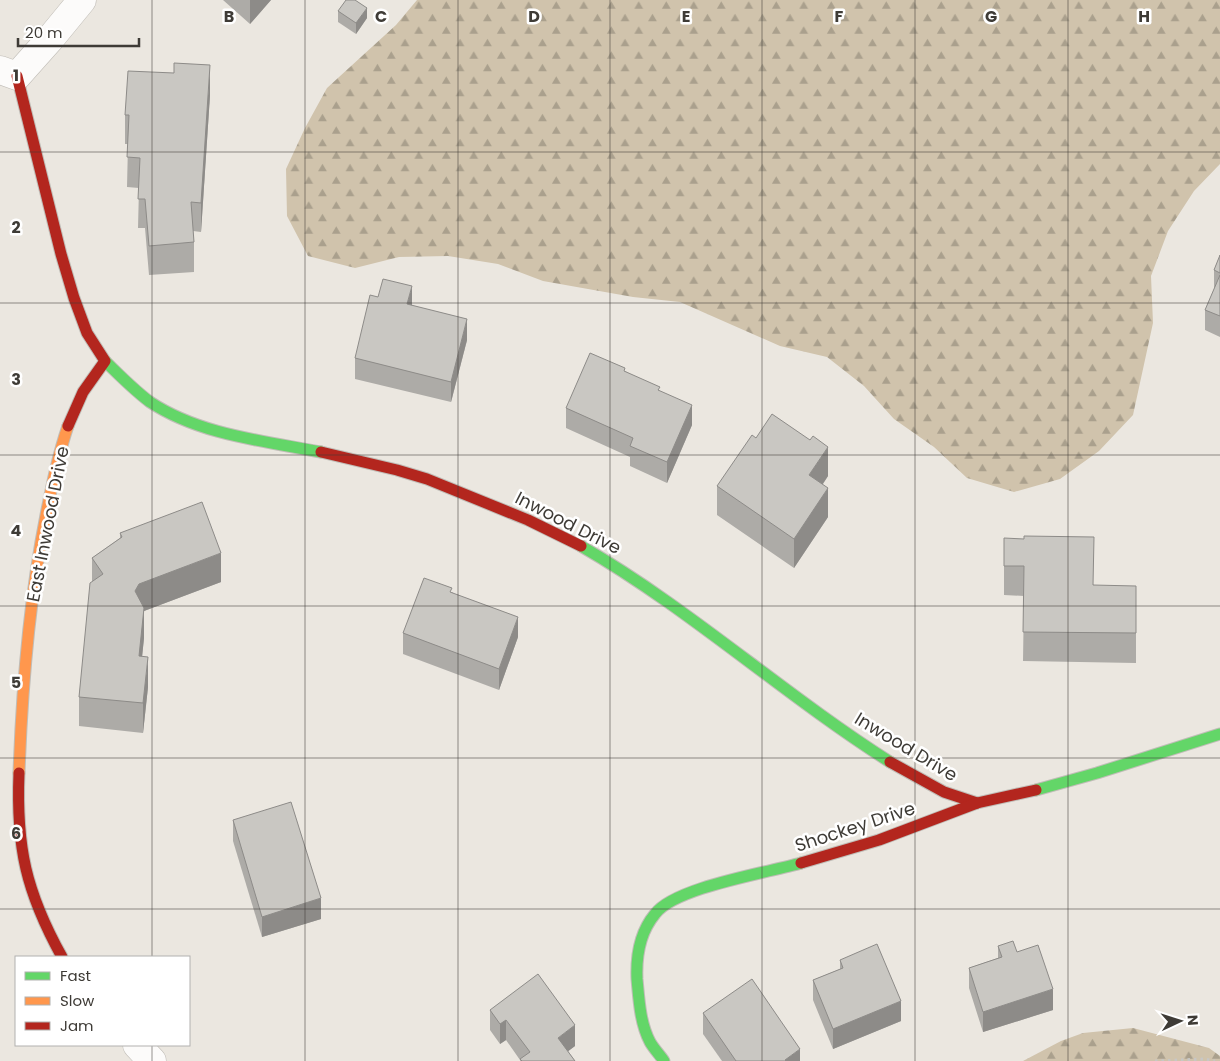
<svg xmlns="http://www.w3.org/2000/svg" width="1220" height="1061" font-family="Poppins,sans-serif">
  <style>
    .forest { fill: url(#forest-firs) }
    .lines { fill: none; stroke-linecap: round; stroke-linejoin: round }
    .street-casing { stroke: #c0bdb7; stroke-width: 29 }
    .fast-casing { stroke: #c0bdb7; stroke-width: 13 }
    .slow-casing { stroke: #c0bdb7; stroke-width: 13 }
    .jam-casing { stroke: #c0bdb7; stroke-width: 13 }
    .path { stroke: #c8c7c5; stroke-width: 3; stroke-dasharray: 2.5 4; stroke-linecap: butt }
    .street { stroke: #fcfbfa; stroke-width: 28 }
    .fast { stroke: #63d668; stroke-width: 11 }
    .slow { stroke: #ff974d; stroke-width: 11 }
    .jam { stroke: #b3261e; stroke-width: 11 }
    .wall { fill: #adaba7 }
    .shaded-wall { fill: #8d8b88 }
    .building { fill: #c9c7c2; stroke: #8d8b88 }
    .grid { fill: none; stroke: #3e3b36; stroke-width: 1; stroke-opacity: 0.55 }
    .labels { text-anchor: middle; stroke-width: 5; stroke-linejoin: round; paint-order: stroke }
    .street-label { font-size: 18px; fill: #3e3b36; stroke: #fff }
    .grid-label { font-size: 16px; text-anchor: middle; font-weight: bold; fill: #3e3b36; stroke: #fff; stroke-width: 5; stroke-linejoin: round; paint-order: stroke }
  </style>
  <defs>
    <pattern id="forest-firs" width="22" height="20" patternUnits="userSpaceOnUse" patternTransform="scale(1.25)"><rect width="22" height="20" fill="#d0c3ac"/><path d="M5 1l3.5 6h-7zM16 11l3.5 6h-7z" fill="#aaa08d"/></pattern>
  </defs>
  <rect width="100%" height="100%" fill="#ebe7e0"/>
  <!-- forest -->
  <g class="forest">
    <path d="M417 0H1220V164L1194 191 1168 231 1151 276 1153 323 1133 415 1099 451 1060 479 1014 492 967 478 934 447 894 419 864 386 827 357 780 346 680 302 633 297 543 281 498 264 448 256 399 257 355 268 308 256 287 216 286 169 305 128 327 88 396 25Z"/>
    <path d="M1133 1028 1209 1048 1220 1056V1061H1023L1061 1041 1083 1033Z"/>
  </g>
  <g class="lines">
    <!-- street casing -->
    <g class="street-casing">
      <g id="street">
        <path d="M0 70 17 76 50 39 82 0"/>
        <path d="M137 1045 152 1061"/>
      </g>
    </g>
    <!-- fast casing -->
    <g class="fast-casing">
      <g id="fast">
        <path d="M105 361C119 375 134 390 150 402 200 435 264 441 321 452"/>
        <path d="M581 546C690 609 783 694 890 762"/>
        <path d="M1036 790 1097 773 1220 734"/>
        <path d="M664 1061C660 1055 654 1049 650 1042 640 1023 639 1000 637 979 636 956 640 932 655 914 675 887 767 873 801 863"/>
      </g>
    </g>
    <!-- slow casing -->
    <g class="slow-casing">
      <path id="slow" d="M19 773C22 687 29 600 46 515 52 485 58 455 68 426"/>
    </g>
    <!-- jam casing -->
    <g class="jam-casing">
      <g id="jam">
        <path d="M17 76 61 254 74 298 87 333 105 361 83 392 68 426"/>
        <path d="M321 452 397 470 427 479 528 520 581 546"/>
        <path d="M890 762 944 792 977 803"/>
        <path d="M19 773C16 847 26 892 62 957"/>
        <path d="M801 863 879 840 977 803 1036 790"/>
      </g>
    </g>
    <!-- path -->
    <path class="path" d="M1155 1061 1205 1059 1215 1061"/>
    <!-- street -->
    <use href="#street" class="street"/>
    <!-- fast -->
    <use href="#fast" class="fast"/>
    <!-- slow -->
    <use href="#slow" class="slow"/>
    <!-- jam -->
    <use href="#jam" class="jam"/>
  </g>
  <!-- wall -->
  <g class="wall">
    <path d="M223 0H271L250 24Z"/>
    <path d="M338 11 367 18 356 34 338 22Z"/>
    <path d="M210 95 201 232 193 231 194 242V272L149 275 145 228H138L139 188 127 187 128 144H125V115Z"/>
    <path d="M1220 255V337L1205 330V310L1214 289V270Z"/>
    <path d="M412 305 467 340 451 402 355 379V358Z"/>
    <path d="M625 371 660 391 692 425 667 483 630 466V457L566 428V408Z"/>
    <path d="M828 476 823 484 828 517 794 568 717 515V486Z"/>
    <path d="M120 533 221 582 144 611V638L142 657 148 687 143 733 79 726V697L92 582V558L120 538Z"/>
    <path d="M1004 538 1094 585 1136 615V663L1023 661 1024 596 1004 595Z"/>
    <path d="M452 592 518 637 499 690 403 654V633Z"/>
    <path d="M233 820 321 919 262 937 233 841Z"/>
    <path d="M998 946 1017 952 1053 1010 983 1032 969 988V968L998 958Z"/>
    <path d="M840 960 901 1021 833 1049 813 1000V980L840 969Z"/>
    <path d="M490 1010 575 1046 568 1051 575 1061H520V1060L506 1040 500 1044 490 1030Z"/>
    <path d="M703 1013 800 1061H722L703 1034Z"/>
  </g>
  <!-- shaded-wall -->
  <g class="shaded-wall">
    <path d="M250 0H271L250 24Z"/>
    <path d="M367 8V18L356 34V23Z"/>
    <path d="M210 65V95L201 232V203Z"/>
    <path d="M412 286V306L407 304Z"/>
    <path d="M467 319V340L451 402V382Z"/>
    <path d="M692 405V425L667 483V462Z"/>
    <path d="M828 447V476L809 504V475Z"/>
    <path d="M828 488V517L794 568V539Z"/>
    <path d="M221 553V582L144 611V638L139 686V656L135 591 139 584Z"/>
    <path d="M518 617V637L499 690V669Z"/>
    <path d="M148 657V687L143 733V703Z"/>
    <path d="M321 898V919L262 937V917Z"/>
    <path d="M1053 989V1010L983 1032V1012Z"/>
    <path d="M901 1001V1021L833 1049V1029Z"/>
    <path d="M506 1020V1040L500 1044V1024Z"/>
    <path d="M575 1025V1046L558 1059V1038Z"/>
    <path d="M800 1049V1061H785V1060Z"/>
  </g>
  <!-- building -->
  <g class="building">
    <path d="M346 0H355L367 8 356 23 338 11Z"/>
    <path d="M174 63 210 65 201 203 191 202 194 242 149 246 145 199H138L140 158 127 157 129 115H125L128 71 174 73Z"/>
    <path d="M1220 255V273L1214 270Z"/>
    <path d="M1220 275V316L1205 310Z"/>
    <path d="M383 279 412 286 407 304 467 319 451 382 355 358 370 295 378 297Z"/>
    <path d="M590 353 625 368 624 371 660 387 658 390 692 405 667 462 630 446 633 438 566 408Z"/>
    <path d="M772 414 810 440 813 436 828 447 809 475 828 488 794 539 717 486 752 435 756 438Z"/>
    <path d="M202 502 221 553 139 584 135 591 144 608 139 656 148 657 143 703 79 697 90 583 103 574 92 558 122 537 120 533Z"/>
    <path d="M1024 536 1094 537 1093 585 1136 586V633L1023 632 1024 566H1004V538L1024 539Z"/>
    <path d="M424 578 452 588 450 592 518 617 499 669 403 633Z"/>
    <path d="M291 802 321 898 262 917 233 820Z"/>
    <path d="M1013 941 1017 952 1038 945 1053 989 983 1012 969 968 1002 957 998 946Z"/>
    <path d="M877 944 901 1001 833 1029 813 980 843 968 840 960Z"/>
    <path d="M538 974 575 1025 558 1038 575 1061H522L520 1059 530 1052 506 1020 500 1024 490 1010Z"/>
    <path d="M752 979 800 1049 785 1060 786 1061H736L703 1013Z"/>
  </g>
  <!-- grid -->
  <path class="grid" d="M152 0V957M305 0V1061M458 0V1061M610 0V1061M762 0V1061M915 0V1061M1068 0V1061M0 152H1220M0 303H1220M0 455H1220M0 606H1220M0 758H1220M0 909H1220M152 1045V1061"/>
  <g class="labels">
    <!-- street labels -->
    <g class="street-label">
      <text transform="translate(568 523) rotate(27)" y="6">Inwood Drive</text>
      <text transform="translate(48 524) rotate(-79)" y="6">East Inwood Drive</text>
      <text transform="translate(906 747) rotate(31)" y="6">Inwood Drive</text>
      <text transform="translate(855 827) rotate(-18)" y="6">Shockey Drive</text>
    </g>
  </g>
  <g class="grid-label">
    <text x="229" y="22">B</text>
    <text x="381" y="22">C</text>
    <text x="534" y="22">D</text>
    <text x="686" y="22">E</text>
    <text x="839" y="22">F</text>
    <text x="991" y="22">G</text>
    <text x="1144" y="22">H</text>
    <text x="16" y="81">1</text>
    <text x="16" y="233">2</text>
    <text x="16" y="385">3</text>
    <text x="16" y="536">4</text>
    <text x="16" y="688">5</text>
    <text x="16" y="839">6</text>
  </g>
  <!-- legend -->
  <rect x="15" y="956" width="175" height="90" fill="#ffffff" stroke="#b2b1af"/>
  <rect x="25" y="972" width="25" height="8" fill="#63d668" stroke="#b2b1af"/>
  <text x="60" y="981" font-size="15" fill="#3e3b36">Fast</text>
  <rect x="25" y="997" width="25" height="8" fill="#ff974d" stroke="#b2b1af"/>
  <text x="60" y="1006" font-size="15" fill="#3e3b36">Slow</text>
  <rect x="25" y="1022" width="25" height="8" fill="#b3261e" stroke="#b2b1af"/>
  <text x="60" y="1031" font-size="15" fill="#3e3b36">Jam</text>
  <!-- north arrow -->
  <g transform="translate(1180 1021) rotate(86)" stroke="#ffffff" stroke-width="4" paint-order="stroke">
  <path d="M0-4L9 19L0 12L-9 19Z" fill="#3e3b36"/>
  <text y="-8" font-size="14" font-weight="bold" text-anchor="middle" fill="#3e3b36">N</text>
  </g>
  <!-- scale -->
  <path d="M18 38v8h121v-8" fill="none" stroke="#3e3b36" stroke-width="2.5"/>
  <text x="25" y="38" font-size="15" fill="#3e3b36" stroke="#ffffff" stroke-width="4" paint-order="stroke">20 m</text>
</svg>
